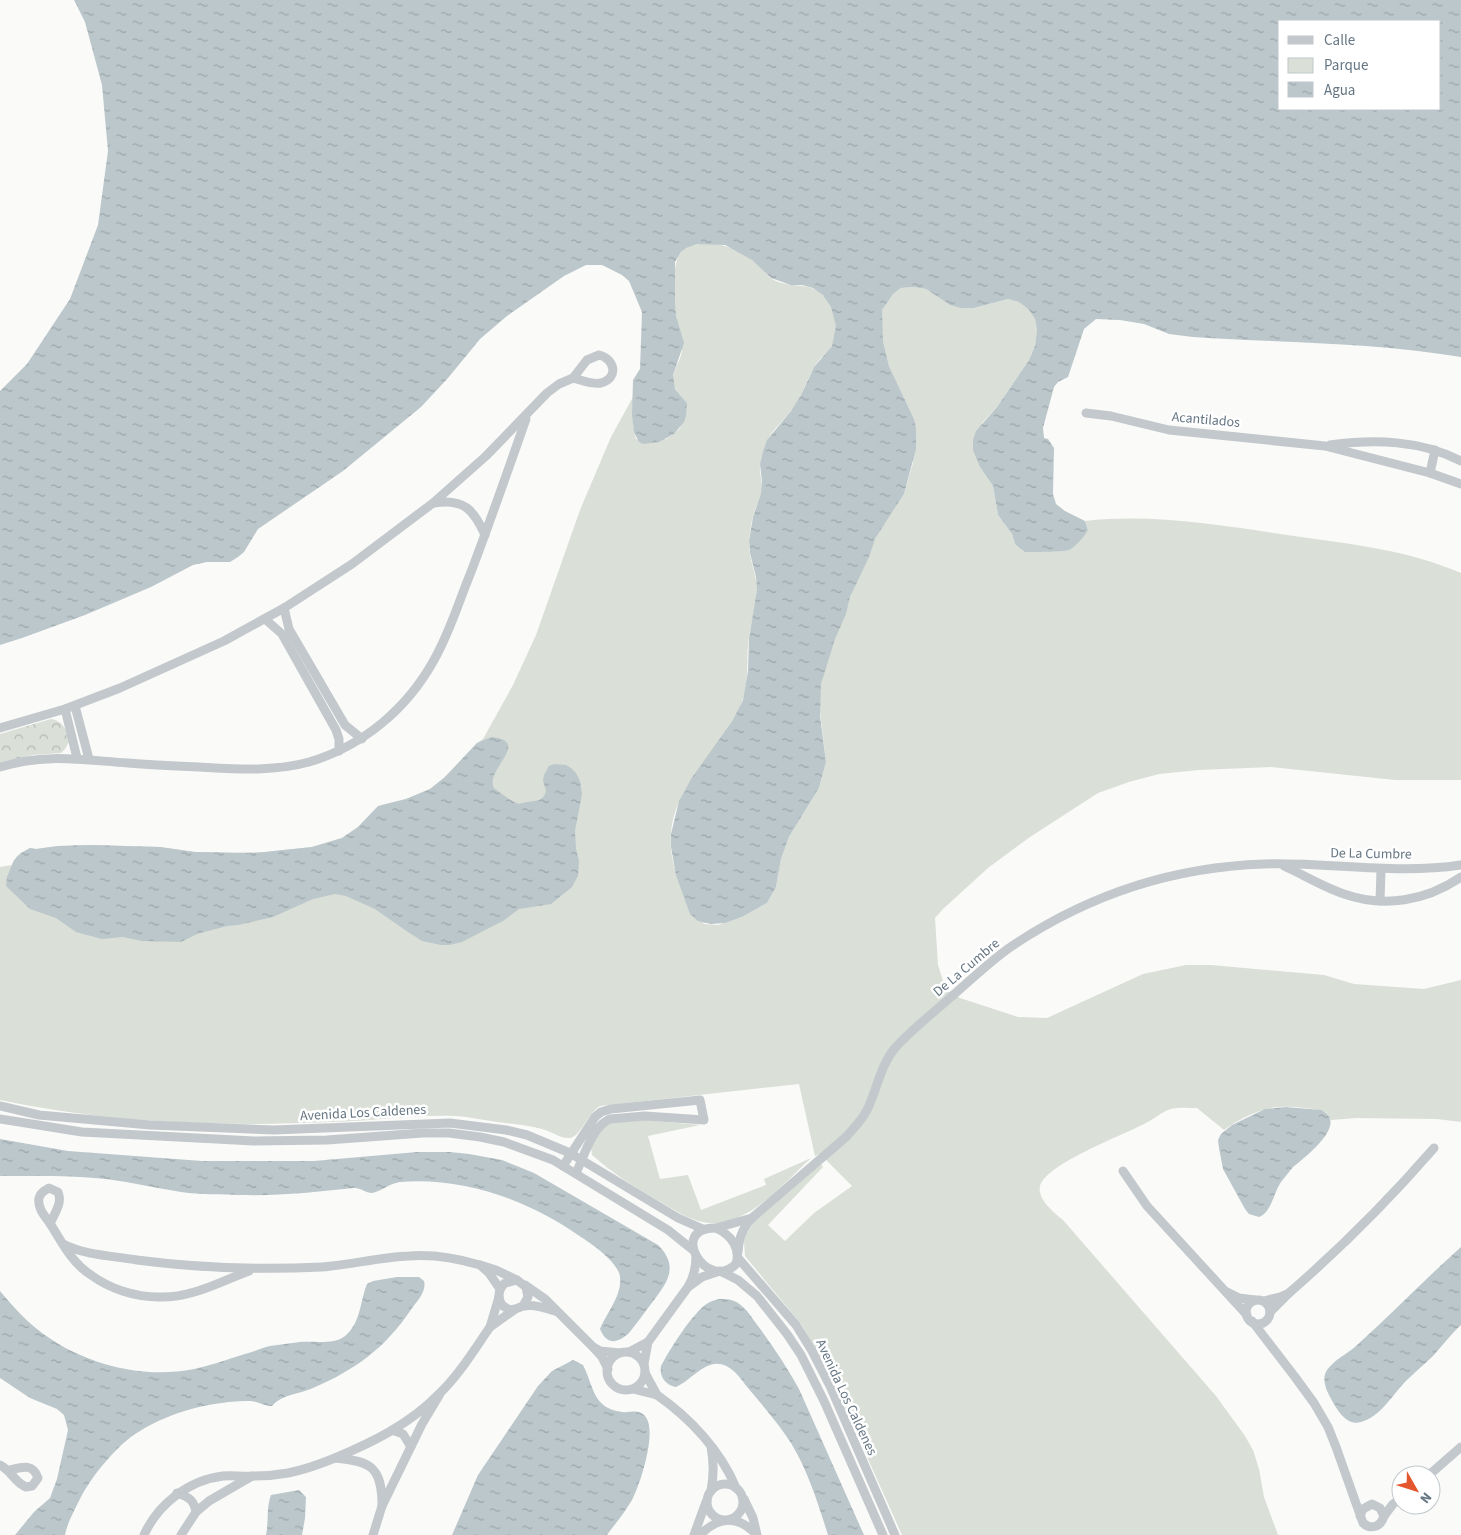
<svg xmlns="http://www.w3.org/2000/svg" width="1461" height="1535" font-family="'Source Sans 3',sans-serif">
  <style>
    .green { fill: #dadfd7 }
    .park { fill: url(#park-crowns) }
    .water { fill: url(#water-ripples); fill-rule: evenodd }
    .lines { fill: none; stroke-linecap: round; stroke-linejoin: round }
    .street { stroke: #c3c8cc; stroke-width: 9 }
    .labels { text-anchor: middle; stroke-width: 5; stroke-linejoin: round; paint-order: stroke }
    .street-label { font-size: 14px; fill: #657683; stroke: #fff }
  </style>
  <defs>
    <pattern id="park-crowns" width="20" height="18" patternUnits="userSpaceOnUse" patternTransform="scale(1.25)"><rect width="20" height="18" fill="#dadfd7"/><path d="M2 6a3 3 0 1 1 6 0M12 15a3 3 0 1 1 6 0" fill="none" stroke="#b4b9b4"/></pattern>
    <pattern id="water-ripples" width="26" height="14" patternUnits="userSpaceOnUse" patternTransform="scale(1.25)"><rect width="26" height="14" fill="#bbc7cb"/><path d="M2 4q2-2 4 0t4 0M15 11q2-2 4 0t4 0" fill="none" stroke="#9ca6aa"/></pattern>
  </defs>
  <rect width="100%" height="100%" fill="#fafaf8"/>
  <!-- green -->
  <g class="green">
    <path d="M711 243C728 245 745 253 758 265 763 269 767 276 772 279 789 289 807 281 822 294 831 301 834 313 836 324 840 348 822 352 813 369 805 383 801 400 790 412 782 422 772 430 767 441 764 447 761 458 760 465 759 474 763 483 762 493 760 501 755 508 753 516 751 523 750 533 749 540 748 557 756 572 757 588 757 605 751 621 749 637 746 654 749 672 745 690 734 744 676 775 671 833 668 869 686 895 704 924L718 925 742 917 767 903 776 887 781 859 789 837 819 788 826 762 819 704 821 684 825 668 838 629 844 618 850 597 875 539 904 494 913 463 916 439 914 419 889 366 883 341 881 320 882 310 888 300 893 294 901 288 913 287 926 289 950 305 974 308 1008 299 1019 302 1029 310 1035 319 1037 330 1035 346 1029 360 997 407 982 423 980 467 993 486 998 515 1012 534 1015 544 1069 549 1088 530 1085 521C1155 513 1225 526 1294 536 1351 544 1408 550 1461 573V780H1395L1271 767 1199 770 1159 774 1129 782 1098 793 1030 837 988 868 943 909 935 918 938 965 946 990 960 998 1018 1017 1047 1018 1143 974 1186 965H1211L1324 975 1354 984 1424 989 1461 980V1122L1437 1119 1356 1118 1331 1120 1326 1112C1310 1107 1279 1104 1263 1110 1249 1114 1235 1122 1224 1130L1197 1108C1189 1108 1179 1107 1171 1109 1161 1112 1153 1120 1144 1124 1123 1135 1046 1164 1040 1186 1037 1199 1054 1213 1063 1220L1216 1396 1245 1436 1253 1450 1259 1469 1264 1497 1278 1535H902L834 1383 801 1324 745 1256 744 1242 746 1234 755 1221 821 1164 823 1167 768 1225 785 1241 814 1213 852 1186 820 1154 815 1156 799 1084 600 1106C589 1112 580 1137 570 1138 561 1139 551 1131 542 1129 527 1125 512 1124 497 1122 483 1120 470 1117 456 1116 414 1114 373 1121 331 1122 221 1127 108 1123 0 1100V867L12 865 17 856 30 848 36 849 58 846 91 845 160 847 195 852 235 853 265 852 312 847 342 838 358 827 382 805 406 799 430 789 445 777 477 743 483 739 513 685 536 635 580 510 611 437 633 397V424L636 439H666L674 434 680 428 687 403C683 398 678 393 675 388 667 374 683 361 682 348 682 338 678 328 676 318 673 303 671 262 682 251 689 243 701 244 711 243Z"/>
    <path d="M644 1120 700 1125 648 1136 660 1179 688 1175 701 1210 766 1185 764 1179 811 1158C785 1182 743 1232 703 1222 687 1219 673 1209 659 1201 636 1188 612 1173 592 1155L591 1147 600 1129 611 1123Z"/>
  </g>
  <!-- park -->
  <path class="park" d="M51 719C64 721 67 731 69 742L65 749 61 753 33 755 0 762V734Z"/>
  <!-- water -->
  <g class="water">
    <path d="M74 0H1461V357C1373 342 1283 343 1193 337L1169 334 1144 324 1120 320 1096 319 1084 329 1068 377 1058 382 1054 387 1043 428 1044 438 1048 439 1054 448 1053 494 1056 504 1065 511 1085 521 1088 530C1085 536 1075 547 1069 550 1062 552 1033 552 1025 552L1015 544 1012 534 998 515 993 486 980 467 973 450V440L976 431 997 407 1029 360 1035 346 1037 330 1035 319 1029 310 1019 302 1008 299 974 308H961L950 305 926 289 913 287 901 288 893 294 882 310 883 341 889 366 914 419 916 428V449L904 494 875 539 869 557 850 597 846 614 835 639 821 684 820 716 826 762 819 788 789 837 781 859 776 887 767 903 742 917 725 923 711 924 698 921 690 914 676 875 671 847V834L679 801 691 779 733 720 743 700 748 671 749 638 757 590 756 577 750 553 749 541 753 517 761 494 762 482 760 464 763 451 767 440 791 411 801 395 814 367 832 346 836 326 831 307 823 295 813 288 802 285H791L771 278 752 260 725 245 697 244 686 248 681 252 675 262V304L676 316 684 343 673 375 675 389 687 403 686 416 684 422 674 434 659 442 643 444 639 442 634 432 632 415 633 380 640 369 642 312 629 281 622 275 602 265H586L564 276 507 316 480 339 448 378 421 407 343 471 258 529 244 552 238 557 230 562H207L193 565 151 587 85 615 22 638 0 645V391L27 364 70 299 98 225 108 151 102 85 85 22ZM1280 21H1440V109H1280Z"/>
    <path d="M491 737C533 741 484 770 494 788 496 790 514 803 516 803 520 805 524 802 528 802 537 800 543 802 546 791L543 780 544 775 549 766 554 764 566 765 571 768 576 773 580 781 582 794 575 831 576 849 579 861 578 876 572 887 551 904 519 909 503 921 485 930 462 942 449 945H441L422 941 405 930 375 909 346 896 335 894 313 899 273 917 238 925 227 926 197 934 181 942 142 941 123 937 102 939 76 932 56 918 30 909 6 886 7 877 14 860 21 853 30 848 36 849 58 846 91 845 160 847 195 852 255 853 312 847 342 838 358 827 378 806 406 799 430 789 445 777 477 743Z"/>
    <path d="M1286 1107 1321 1110C1350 1123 1305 1157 1293 1167 1289 1172 1285 1177 1281 1182 1274 1192 1271 1213 1259 1217L1249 1214 1245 1209 1223 1169 1219 1148 1218 1140 1221 1134 1232 1125 1265 1109Z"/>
    <path d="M0 1139 68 1151 202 1161H314L417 1152H450L469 1154 502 1160 534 1173 658 1245C680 1267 667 1283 651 1304 644 1313 637 1323 629 1333 618 1343 607 1346 600 1329 607 1312 622 1296 620 1277 619 1263 592 1244 581 1237 528 1200 465 1177 400 1182 388 1184 382 1191 372 1193 366 1193 361 1188 354 1188 316 1192 279 1196 241 1195 221 1194 201 1195 181 1192 156 1188 131 1182 106 1179 71 1175 35 1176 0 1176Z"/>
    <path d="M1461 1247V1325C1451 1334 1442 1346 1433 1356 1425 1364 1416 1371 1408 1379 1394 1392 1381 1417 1361 1422 1345 1427 1335 1406 1329 1395 1325 1387 1322 1378 1327 1370 1334 1360 1347 1354 1356 1346 1392 1314 1425 1279 1461 1247Z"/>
    <path d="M397 1277H419L424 1281C427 1292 416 1302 410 1311 385 1348 355 1370 313 1388 300 1394 282 1394 272 1406 264 1406 257 1401 250 1401 213 1401 172 1411 140 1431 117 1444 89 1479 78 1503 73 1513 67 1524 65 1535H15L34 1512 50 1498 57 1479 68 1430 64 1415 57 1409 30 1398 0 1378V1291C11 1304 23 1318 37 1329 79 1363 141 1380 194 1369 214 1365 233 1357 252 1352 258 1350 264 1347 270 1346 280 1345 290 1343 300 1342 314 1341 334 1345 345 1336 361 1323 360 1301 367 1284L373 1281Z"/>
    <path d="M719 1299C726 1299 732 1299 738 1303 747 1309 752 1318 758 1326 773 1346 787 1367 799 1389L864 1535H828C818 1503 808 1471 791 1443 778 1423 763 1406 748 1388 741 1379 732 1365 719 1364 704 1362 690 1381 676 1387 666 1385 659 1377 661 1366 670 1349 690 1317 705 1305 709 1302 714 1300 719 1299Z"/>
    <path d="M573 1360 583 1365C594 1386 592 1408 622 1412 631 1413 637 1409 644 1415 659 1428 640 1485 632 1500 625 1512 615 1524 607 1535H452L478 1475 538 1386 552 1371Z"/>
    <path d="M299 1490 306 1497 305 1518 302 1535H266C269 1522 266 1508 271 1495Z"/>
  </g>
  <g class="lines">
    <!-- street -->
    <g class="street">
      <path d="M1086 413 1111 416 1169 430 1325 446 1430 473 1461 484"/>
      <path d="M1330 445C1375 439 1420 440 1461 461"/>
      <path d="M1430 473 1435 450"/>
      <path d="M434 503C464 498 474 510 485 535"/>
      <path d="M284 608 289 629 345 725 362 739"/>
      <path d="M265 619 282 634 336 730 339 739V751"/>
      <path d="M75 706 89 759"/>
      <path d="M65 709 77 758"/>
      <path d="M0 728 65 709 120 688 224 641 284 608 352 564 433 503 486 456 547 393 559 384 573 378 587 360 599 355C615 359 619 378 601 383 592 385 582 380 573 378"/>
      <path d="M0 767C46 753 82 760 128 763 151 765 175 766 199 767 236 769 273 772 309 762 363 746 407 709 434 660 450 632 459 601 471 572 490 522 508 470 526 419"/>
      <path d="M1284 866C1304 875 1323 887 1344 894 1384 908 1426 901 1461 877"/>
      <path d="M1380 901 1381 870"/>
      <path d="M0 1106 39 1115 150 1125 274 1130 450 1123 506 1130 527 1135 570 1153 678 1218 703 1229"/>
      <path d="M0 1119 82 1132 254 1141 327 1140 423 1133H449L480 1137 504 1142 553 1160 668 1230 693 1250"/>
      <path d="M563 1166 595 1117 601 1112 611 1109 700 1100 704 1120 645 1116 610 1119C592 1126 584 1157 576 1173"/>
      <path d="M1123 1171 1147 1206 1247 1315"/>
      <path d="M752 1218 846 1137C854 1128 862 1120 867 1110 877 1090 880 1066 895 1048 912 1029 932 1014 951 997 971 980 990 961 1012 946 1088 895 1173 867 1264 864 1330 862 1395 875 1461 865"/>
      <path d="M50 1224C54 1214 63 1203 58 1192L49 1188C45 1190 40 1193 39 1198 37 1209 46 1217 51 1225 63 1244 72 1263 91 1275 110 1289 135 1297 159 1297 192 1298 219 1282 249 1271"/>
      <path d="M716 1228C731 1235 741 1248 736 1264 707 1293 667 1227 716 1228Z"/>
      <path d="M716 1228 752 1218C742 1229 739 1238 738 1252"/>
      <path d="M63 1244C84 1255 113 1256 137 1260 198 1268 260 1270 322 1267 351 1265 380 1257 409 1256 433 1254 456 1258 480 1265"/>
      <path d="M696 1256C696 1268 694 1277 688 1287L702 1277 720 1271 738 1280 757 1296 787 1334 801 1355 824 1401 883 1535"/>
      <path d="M738 1258 796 1325 812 1351 830 1386 895 1535"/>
      <path d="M525 1285 545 1299 593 1347"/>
      <path d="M500 1289 489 1273 480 1265 496 1270 517 1280"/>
      <path d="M1227 1292 1239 1298 1255 1300"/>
      <path d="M1289 1293C1342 1247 1388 1201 1434 1148"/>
      <path d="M499 1297 490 1327 514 1310"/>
      <circle cx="1258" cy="1312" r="12"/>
      <path d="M1264 1301 1280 1297 1289 1293 1270 1312"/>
      <path d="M523 1306 528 1297 526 1287 517 1280 505 1283C497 1290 496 1304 508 1309 515 1311 518 1307 524 1306 533 1304 546 1308 555 1311"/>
      <path d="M1252 1321 1295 1377 1314 1403 1328 1427 1336 1447 1363 1523C1371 1530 1381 1527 1384 1516L1380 1508 1372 1504 1363 1509 1360 1516"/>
      <path d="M648 1342 688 1287"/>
      <path d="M629 1352 648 1342 644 1364"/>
      <circle cx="626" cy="1371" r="19"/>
      <path d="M608 1369 602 1357 593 1347 600 1351 620 1353"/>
      <path d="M633 1389 657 1395 645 1373"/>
      <path d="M440 1394 422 1424 382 1506C382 1468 372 1461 335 1458 373 1442 410 1424 439 1394 459 1375 474 1350 490 1327"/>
      <path d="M657 1395C690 1418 721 1451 736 1488"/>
      <path d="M392 1430 403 1434 411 1447"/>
      <path d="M711 1447C714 1462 714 1475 711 1491"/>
      <path d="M0 1465C12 1471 14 1482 26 1487L32 1486 38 1478C33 1463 22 1467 10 1470"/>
      <path d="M1429 1475 1461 1447"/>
      <circle cx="725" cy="1502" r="18"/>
      <path d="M177 1493C189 1497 194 1500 196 1512"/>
      <path d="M1384 1516 1393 1504 1401 1498"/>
      <path d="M144 1535C158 1504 189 1480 223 1476 233 1475 243 1477 254 1476 265 1476 277 1475 288 1473 304 1470 320 1464 335 1458"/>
      <path d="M181 1535 196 1512 209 1501 252 1476"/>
      <path d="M373 1535 382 1506"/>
      <path d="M694 1535 706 1502"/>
      <path d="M700 1535C719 1516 738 1515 757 1535L753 1518 744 1499"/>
    </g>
  </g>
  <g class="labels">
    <!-- street labels -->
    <g class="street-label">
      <text transform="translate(1206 419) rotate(5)" y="5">Acantilados</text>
      <text transform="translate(1371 853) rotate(1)" y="5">De La Cumbre</text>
      <text transform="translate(966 967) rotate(-40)" y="5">De La Cumbre</text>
      <text transform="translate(363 1112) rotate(-3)" y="5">Avenida Los Caldenes</text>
      <text transform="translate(847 1397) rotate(65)" y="5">Avenida Los Caldenes</text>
    </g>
  </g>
  <!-- legend -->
  <rect x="1278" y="20" width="162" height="90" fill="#ffffff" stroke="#c1c8cd"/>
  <rect x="1288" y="36" width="25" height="8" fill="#c3c8cc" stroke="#c1c8cd"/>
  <text x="1324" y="45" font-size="15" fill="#657683">Calle</text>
  <rect x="1288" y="58" width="25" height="15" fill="#dadfd7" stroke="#c1c8cd"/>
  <text x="1324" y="70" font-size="15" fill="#657683">Parque</text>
  <rect x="1288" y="82" width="25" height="15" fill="url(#water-ripples)" stroke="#c1c8cd"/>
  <text x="1324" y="95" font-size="15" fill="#657683">Agua</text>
  <!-- north arrow -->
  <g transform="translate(1416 1490) rotate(129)"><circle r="24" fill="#ffffff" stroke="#c1c8cd"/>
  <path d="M0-4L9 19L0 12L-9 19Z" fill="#e4572e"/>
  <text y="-8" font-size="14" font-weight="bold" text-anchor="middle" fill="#657683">N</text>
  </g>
</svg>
